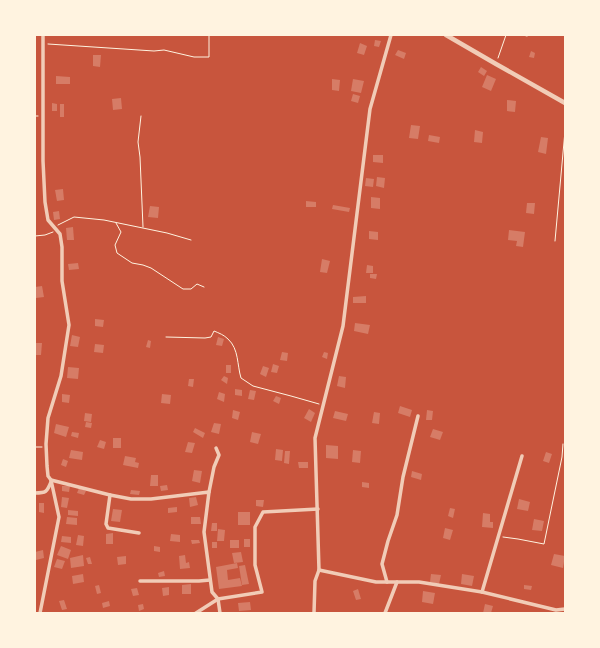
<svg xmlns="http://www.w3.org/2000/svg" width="600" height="648" font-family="Manrope,sans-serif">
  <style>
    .building { fill: #d67c66 }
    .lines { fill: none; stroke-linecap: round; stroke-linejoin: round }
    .path { stroke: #fff3e0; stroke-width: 1 }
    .minor { stroke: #f1ccb7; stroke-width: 3.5 }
    .tertiary { stroke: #f1ccb7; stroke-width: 4.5 }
  </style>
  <rect width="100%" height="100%" fill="#c8553d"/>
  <!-- building -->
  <g class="building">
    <path d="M375 40 381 41 379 47 374 46Z"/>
    <path d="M360 43 367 46 364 55 357 53Z"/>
    <path d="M398 50 406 53 404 59 395 55Z"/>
    <path d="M531 51 535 53 534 58 529 57Z"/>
    <path d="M93 55H101L100 67 93 66Z"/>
    <path d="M481 67 487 71 484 76 478 72Z"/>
    <path d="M487 75 496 79 491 91 482 87Z"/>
    <path d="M56 76 70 77V84H56Z"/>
    <path d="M332 79 340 80 339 91 332 90Z"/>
    <path d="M353 79 364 81 361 93 351 91Z"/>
    <path d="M353 94 360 96 358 103 351 101Z"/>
    <path d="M121 98 122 109 113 110 112 99Z"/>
    <path d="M507 100 516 101 515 112 507 111Z"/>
    <path d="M52 103 57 104V111H52Z"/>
    <rect x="60" y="104" width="4" height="13"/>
    <path d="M411 125 420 126 418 139 409 138Z"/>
    <path d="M475 130 483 132 482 143 474 142Z"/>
    <path d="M429 135 440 137 439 143 428 141Z"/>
    <path d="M541 137 548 138 546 154 538 152Z"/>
    <path d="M373 155H383V163L373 162Z"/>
    <path d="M377 177 385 178 384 188 376 186Z"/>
    <path d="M366 178 374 179 373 187 365 186Z"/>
    <path d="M63 189 64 200 57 201 55 190Z"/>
    <path d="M371 197 380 198V209L371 208Z"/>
    <path d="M306 201 316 202V207H306Z"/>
    <path d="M527 203H535L534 214 526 213Z"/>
    <path d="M333 205 350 208 349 212 332 209Z"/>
    <path d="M150 206 159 207 158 218 148 217Z"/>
    <path d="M59 211 60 219 54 220 53 212Z"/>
    <path d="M73 227 74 240H67L66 228Z"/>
    <path d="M509 230 525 232 523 247 516 246 517 241 508 240Z"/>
    <path d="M369 231 378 232V240L369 239Z"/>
    <path d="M322 259 330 261 327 273 320 272Z"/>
    <path d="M78 263 79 269 69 270 68 264Z"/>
    <path d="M367 265 373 266V273H366Z"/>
    <path d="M370 274H377L376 279 370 278Z"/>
    <path d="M42 286 44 297 36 298 35 287Z"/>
    <path d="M366 296V303H353V297Z"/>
    <path d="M95 319 104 320 103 327 95 326Z"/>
    <path d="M355 323 370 325 368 334 354 331Z"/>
    <path d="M72 335 80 337 78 347 70 346Z"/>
    <path d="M218 337 224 339 222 346 216 345Z"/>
    <path d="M148 340 151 341 150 348 146 347Z"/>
    <path d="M35 343H42L41 355H35Z"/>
    <path d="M95 344 104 345 103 353 94 352Z"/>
    <path d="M282 352 288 353 287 361 280 360Z"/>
    <path d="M324 352 328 353 327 359 322 357Z"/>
    <path d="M273 364 279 366 277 373 271 372Z"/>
    <rect x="226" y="365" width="5" height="8"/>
    <path d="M263 366 269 368 266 377 260 374Z"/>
    <path d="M68 367 79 368 78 379 67 378Z"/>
    <path d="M224 376 228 378 227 384 221 380Z"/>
    <path d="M339 376 346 377 345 388 337 386Z"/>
    <path d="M189 379H194L193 387 188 386Z"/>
    <path d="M235 389 242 390V396L235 395Z"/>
    <path d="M250 390 256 391 254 400 248 399Z"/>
    <path d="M219 392 225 394 224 402 217 399Z"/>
    <path d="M62 394 70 395 69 403 62 402Z"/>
    <path d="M162 394 171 395 170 404 161 403Z"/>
    <path d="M276 396 281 398 279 404 273 401Z"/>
    <path d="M400 406 412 410 410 417 398 413Z"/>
    <path d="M309 409 315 413 311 422 304 418Z"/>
    <path d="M233 410 240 412 238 420 232 418Z"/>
    <path d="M427 410 433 411 432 420H426Z"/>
    <path d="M335 411 348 414 346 421 333 418Z"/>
    <path d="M374 412 380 413 379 424 372 423Z"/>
    <path d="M85 413 92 414 91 422 84 421Z"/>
    <path d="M86 422 92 423 91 428 85 427Z"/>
    <path d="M214 423 221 424 219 434 211 432Z"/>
    <path d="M56 424 69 427 66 437 54 433Z"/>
    <path d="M195 428 205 433 203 438 193 432Z"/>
    <path d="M433 429 443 432 440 440 430 437Z"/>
    <path d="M72 432 79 433 78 438 71 436Z"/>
    <path d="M252 432 261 434 258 444 250 442Z"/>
    <rect x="113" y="438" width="8" height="10"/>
    <path d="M100 440 106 442 104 449 97 447Z"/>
    <path d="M188 442 195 443 192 453 185 452Z"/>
    <path d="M326 445 338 446V459L326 458Z"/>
    <path d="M276 449 283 450 282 461 275 460Z"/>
    <path d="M71 450 83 452 82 460 69 458Z"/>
    <path d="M353 450 361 451 360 463 352 462Z"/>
    <path d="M285 451H290L289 464 284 463Z"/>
    <path d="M546 452 552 454 549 463 543 461Z"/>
    <path d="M125 456 136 458 135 462 139 463 138 468 123 465Z"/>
    <path d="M63 459 68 461 66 467 61 465Z"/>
    <path d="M298 462H308V468H299Z"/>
    <path d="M194 470 202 471 200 483 192 481Z"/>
    <path d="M412 471 422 474 421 480 411 477Z"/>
    <path d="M151 475H158V486H150Z"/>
    <path d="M362 482 369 483V488L362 487Z"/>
    <path d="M167 485 168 490 161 491 160 486Z"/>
    <path d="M62 486H70L69 492 62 491Z"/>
    <path d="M79 488 86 491 84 495 77 493Z"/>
    <path d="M131 490 140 491 139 495 130 494Z"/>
    <path d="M62 497 69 498 67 508 61 507Z"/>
    <path d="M196 497 198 505 190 507 189 498Z"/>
    <path d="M519 499 530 502 528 511 517 509Z"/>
    <path d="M256 500H264L263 507 256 506Z"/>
    <path d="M39 503H44V513L39 512Z"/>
    <path d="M177 507V512L168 513V508Z"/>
    <path d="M450 508 455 509 453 518 448 516Z"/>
    <path d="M113 509 122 510 120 522 111 521Z"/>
    <path d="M68 510 78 511V516L68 515Z"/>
    <rect x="238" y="512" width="12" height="13"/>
    <path d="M483 513 490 514V522H493V528L482 527Z"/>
    <path d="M67 517 77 518V525L66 524Z"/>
    <path d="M191 517H200L201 524H191Z"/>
    <path d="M534 519 544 521 542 531 532 530Z"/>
    <path d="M212 523H217V531H211Z"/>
    <path d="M445 528 453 530 450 540 443 538Z"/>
    <path d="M218 529 225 530 224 541H217Z"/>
    <path d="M113 533V544H106V534Z"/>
    <path d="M171 534 180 535V542L170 541Z"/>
    <path d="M78 535 84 536 83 546 76 545Z"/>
    <path d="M62 536 71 537V543L61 542Z"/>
    <rect x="244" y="539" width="6" height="8"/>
    <path d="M191 540H199L200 543 192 544Z"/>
    <rect x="230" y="540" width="9" height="8"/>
    <rect x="212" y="542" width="5" height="6"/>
    <path d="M61 546 71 550 68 559 57 555Z"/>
    <path d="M154 546 160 547V552L154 551Z"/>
    <path d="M43 550 44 558 36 560 35 552Z"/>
    <path d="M241 552 243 562 234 563 232 553Z"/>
    <path d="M554 554 565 556 563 568 551 565Z"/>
    <path d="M83 555 84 566 71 568 70 558Z"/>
    <path d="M185 555 186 563 189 562 190 568 180 569 179 556Z"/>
    <path d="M126 556V564L118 565 117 557Z"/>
    <path d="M90 557 92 564H88L86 558Z"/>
    <path d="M57 559 65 561 62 569 54 567Z"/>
    <path d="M237 563 238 568 227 570 228 580 240 578 242 586 219 589 216 567Z"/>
    <path d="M245 565 249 584 242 585 239 566Z"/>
    <path d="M164 571 165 576 159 577 158 573Z"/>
    <path d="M83 574 84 582 73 584 72 576Z"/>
    <path d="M431 574 441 575 439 584 430 582Z"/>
    <path d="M462 574 474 576 472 586 461 584Z"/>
    <path d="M191 584V594H182V585Z"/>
    <path d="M99 585 101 593 97 594 95 586Z"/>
    <path d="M524 585 532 586 531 590 524 589Z"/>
    <path d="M169 587V595L163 596 162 588Z"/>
    <path d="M137 588 139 595 133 596 131 589Z"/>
    <path d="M358 589 361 599 356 600 353 591Z"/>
    <path d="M423 591 435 593 433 604 422 602Z"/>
    <path d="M64 600 67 609 62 610 59 601Z"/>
    <path d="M109 601 110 606 103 608 102 603Z"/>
    <path d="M250 602 251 610 239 611 238 603Z"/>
    <path d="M143 604 144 609 139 611 138 605Z"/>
    <path d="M485 604 493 606 491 613H483Z"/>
  </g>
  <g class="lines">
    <!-- path -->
    <g class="path">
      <path d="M523 35 527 36"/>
      <path d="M48 44 154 51 164 50 194 57H209V35"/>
      <path d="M498 58 506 35"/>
      <path d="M35 116H38"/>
      <path d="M141 116 138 142 140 157 143 227"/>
      <path d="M116 223 121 232 115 245 117 253 132 263 143 265 151 268 183 289H191L197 284 204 287"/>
      <path d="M58 225 74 217 104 220 167 233 191 240"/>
      <path d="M35 236 45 235 53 232"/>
      <path d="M555 241 565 131"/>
      <path d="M166 337 205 338 211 337 214 331C219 333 224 335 228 339 239 349 237 365 241 378L253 386 291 396 319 404"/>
      <path d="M35 447H42"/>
      <path d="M503 537 518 539 544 544 562 457 563 444"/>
    </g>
    <!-- minor -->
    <g class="minor">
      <path d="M51 480 110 495 106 524 108 528 139 533"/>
      <path d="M209 492 214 467 219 455 216 448"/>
      <path d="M35 493C46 493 47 492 51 482"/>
      <path d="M110 495 131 499H151L209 492 204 532 212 592 218 599 220 613"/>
      <path d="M319 570 376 582H419L482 592 556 610 565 609"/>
      <path d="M140 581H199L210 580"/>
      <path d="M387 582 382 564 388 541 397 515 403 477 418 416"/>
      <path d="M482 592 522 456"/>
      <path d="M40 613 59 517 51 480 48 476 47 466 46 444 48 418 61 376 69 325 62 281V247L60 234 48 220 45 202 43 161V35"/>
      <path d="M196 613 218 599 262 592 255 565V527L263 512 318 509"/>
      <path d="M314 613 315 581 319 570 315 438 343 326 370 109 391 35"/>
      <path d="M385 613 397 582"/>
    </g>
    <!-- tertiary -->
    <path class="tertiary" d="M446 35 496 64 565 103"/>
  </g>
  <!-- border -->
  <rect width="600" height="648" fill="none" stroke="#fff3e0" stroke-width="72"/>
</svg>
